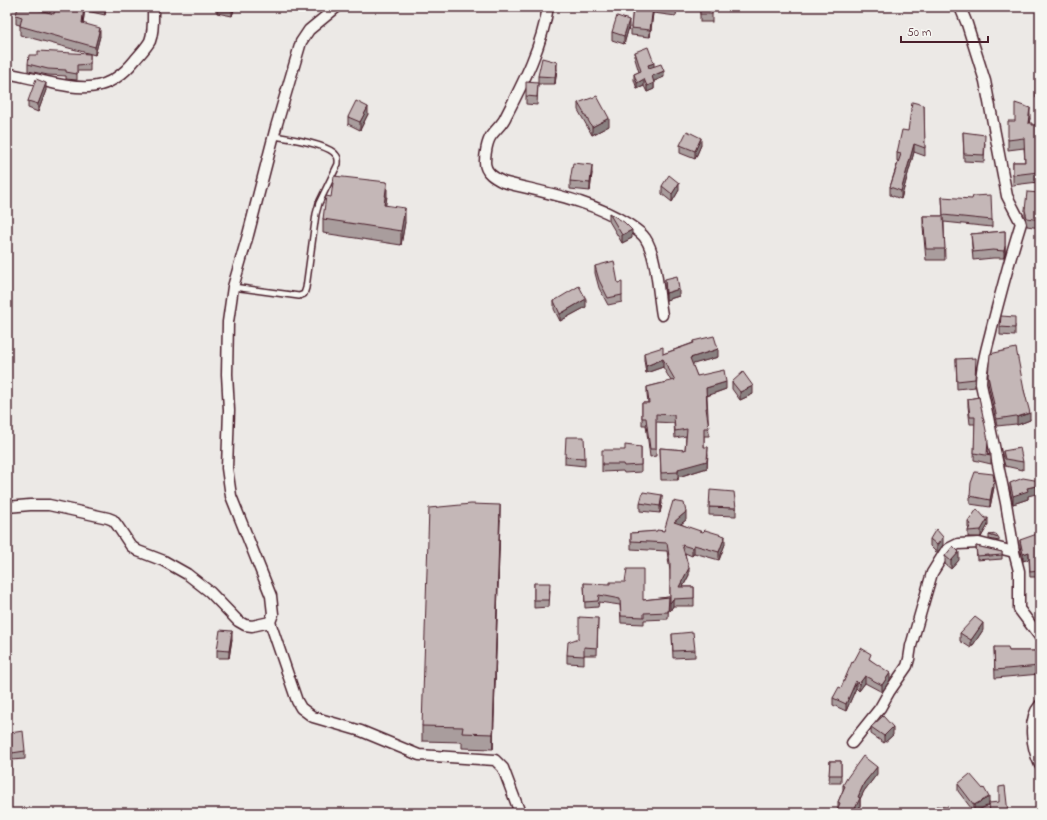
<svg xmlns="http://www.w3.org/2000/svg" width="1047" height="820" font-family="'Indie Flower',sans-serif">
<style>
.lines{fill:none;stroke-linecap:round;stroke-linejoin:round}
.lane-casing{stroke:#4a1f2b;stroke-width:8}
.street-casing{stroke:#4a1f2b;stroke-width:13}
.lane{stroke:#f6f6f2;stroke-width:5}
.street{stroke:#f6f6f2;stroke-width:10}
.wall{fill:#a99d9d;stroke:#4a1f2b}
.shaded-wall{fill:#898080;stroke:#4a1f2b}
.building{fill:#c4b7b7;stroke:#4a1f2b}
</style>
<rect width="100%" height="100%" fill="#ece9e6"/>
<filter id="ink" filterUnits="userSpaceOnUse"><feTurbulence type="fractalNoise" baseFrequency=".025" numOctaves="2"/><feDisplacementMap in="SourceGraphic" scale="8" xChannelSelector="R" yChannelSelector="G"/><feConvolveMatrix kernelMatrix="1 2 1 2 8 2 1 2 1" color-interpolation-filters="sRGB"/></filter>
<g filter="url(#ink)">
<g class="lines">
<defs>
<path id="lane" d="M 233,287 L 299,296 L 304,294 L 306,288 L 316,214 L 319,203 L 338,164 C 338,160 339,158 336,155 C 329,144 287,138 274,136"/>
<g id="street">
<path d="M 548,7 C 542,46 524,81 506,116 C 503,124 496,129 491,136 C 487,142 485,154 485,162 C 485,173 495,178 503,182 C 545,193 591,200 628,224 C 634,228 641,232 645,238 C 657,255 658,294 662,315"/>
<path d="M 960,7 L 967,24 L 985,81 L 1007,196 L 1021,223 C 1010,258 1001,292 992,327 C 988,345 981,364 981,384 L 1006,503 L 1014,552 L 1019,571 L 1019,609 L 1040,637"/>
<path d="M 7,73 C 19,76 31,78 43,81 C 81,90 108,94 135,60 C 140,54 146,48 150,41 C 154,31 153,17 153,7"/>
<polyline points="7,507 30,505 49,505 108,518 113,520 117,525 131,546 138,551 164,561 187,574 210,592 238,621 245,625 252,626 270,622 273,614 271,596 231,496 227,468 229,410 227,374 228,322 233,287 248,235 276,127 301,42 309,30 337,7"/>
<polyline points="270,622 297,701 301,708 313,717 361,731 419,755 495,760 503,768 520,813"/>
<path d="M 1040,705 C 1027,720 1032,748 1040,765"/>
<polyline points="852,743 880,708 889,692 907,666 909,659 911,646 932,573 945,552 950,548 958,544 979,543 1014,552"/>
</g>
</defs>
<use href="#lane" class="lane-casing"/>
<use href="#street" class="street-casing"/>
<use href="#lane" class="lane"/>
<use href="#street" class="street"/>
</g>
<g class="wall">
<polygon points="55,7 85,7 83,24 100,36 95,55 20,35 20,25 16,24 16,15 54,14"/>
<polygon points="87,7 106,7 105,15 87,11"/>
<polygon points="217,7 235,7 232,16 217,13"/>
<polygon points="633,7 677,7 676,16 653,13 650,37 631,35 631,28"/>
<rect x="700" y="7" width="12" height="15"/>
<polygon points="629,27 624,44 612,40 612,32"/>
<polygon points="635,52 654,67 664,77 654,81 654,89 647,92 644,86 637,89 634,80 634,74 639,72 635,59"/>
<polygon points="90,54 90,71 77,71 77,80 66,79 66,76 48,75 28,71 28,64 38,55"/>
<polygon points="557,69 555,84 538,84 537,105 526,104 526,96 538,83 538,76"/>
<polygon points="1036,80 1040,80 1040,97 1036,98"/>
<polygon points="46,90 38,112 28,108 28,101"/>
<polygon points="578,103 609,126 592,135 578,110"/>
<polygon points="924,105 925,156 914,152 901,199 890,195 890,187 898,161 897,161 897,153 908,131"/>
<polygon points="368,114 360,130 348,124 348,117"/>
<polygon points="1030,118 1029,123 1032,125 1040,125 1040,158 1038,158 1038,182 1013,185 1013,162 1025,162 1024,148 1008,150 1008,140 1015,121"/>
<polygon points="963,132 985,143 984,162 964,161"/>
<polygon points="680,145 701,145 695,159 680,153"/>
<polygon points="592,173 590,191 570,189 570,181"/>
<polygon points="662,186 679,190 672,202 662,194"/>
<polygon points="1040,193 1040,228 1027,226 1025,217 1025,210"/>
<polygon points="387,196 385,205 405,222 401,245 323,233 323,219 331,197"/>
<polygon points="942,197 992,220 992,227 944,222 945,260 926,260 923,227 923,216 943,216"/>
<polygon points="609,213 632,238 622,243 609,221"/>
<polygon points="1005,231 1005,254 1004,258 993,258 973,260 971,234"/>
<polygon points="595,266 618,283 622,295 622,302 608,305 599,288 595,273"/>
<polygon points="665,279 679,296 666,300 665,287"/>
<polygon points="554,301 586,307 560,321 554,309"/>
<polygon points="1015,325 1015,336 1000,335 1000,327"/>
<polygon points="693,341 718,357 692,364 697,376 726,389 707,396 709,436 704,436 704,447 708,454 707,468 678,477 678,480 661,480 660,448 685,450 686,436 675,438 674,423 656,422 656,456 650,457 646,425 642,425 642,403 648,403 647,394 647,387 671,381 663,367 646,373 644,360 644,353 663,354 693,343"/>
<polygon points="956,359 976,366 975,387 957,389"/>
<polygon points="988,376 1024,390 1030,420 1017,425 1016,424 997,426 988,383"/>
<polygon points="732,382 753,394 740,400 732,389"/>
<polygon points="979,397 988,455 991,456 991,464 974,460 975,424 970,424 968,406 968,399"/>
<polygon points="641,447 641,472 624,473 623,471 602,472 602,464 625,450"/>
<polygon points="1003,451 1023,462 1023,470 1005,466 1003,459"/>
<polygon points="565,457 585,458 585,466 565,464"/>
<polygon points="1010,483 1028,496 1028,499 1013,504 1010,490"/>
<polygon points="994,487 990,507 970,504 970,496"/>
<polygon points="640,503 662,503 660,513 640,511"/>
<polygon points="709,507 736,508 736,516 709,515"/>
<polygon points="500,520 493,749 462,748 462,742 422,741 422,726"/>
<polygon points="686,520 681,524 725,544 719,560 694,553 692,556 685,553 689,575 683,587 694,587 694,606 673,606 670,611 670,571 667,551 631,549 631,533 664,531"/>
<polygon points="968,522 988,525 981,537 968,537 968,531 969,529 968,528"/>
<polygon points="989,535 999,538 999,541 989,539"/>
<polygon points="930,539 943,545 937,553 930,546"/>
<polygon points="1020,540 1040,541 1040,577 1030,577 1029,559 1023,561 1020,546"/>
<polygon points="976,546 1002,552 1002,559 989,560 989,559 977,560"/>
<polygon points="945,556 959,560 951,569 945,564"/>
<polygon points="534,583 550,590 549,607 534,608"/>
<polygon points="584,583 643,600 669,597 668,619 644,620 644,624 621,623 620,605 599,602 598,607 585,608"/>
<polygon points="598,618 597,655 584,655 584,664 567,663 567,655 579,638"/>
<polygon points="983,630 971,648 960,641 960,633"/>
<polygon points="672,634 695,650 695,657 673,658"/>
<polygon points="232,639 229,658 217,658 217,650"/>
<polygon points="994,647 1009,651 1040,651 1040,674 995,678"/>
<polygon points="871,660 890,680 882,692 865,683 859,691 856,688 846,711 833,705 833,698 841,688 853,663"/>
<polygon points="871,727 893,735 884,743 871,734"/>
<polygon points="10,733 25,751 25,759 12,760 10,740"/>
<polygon points="830,761 841,761 841,783 829,783"/>
<polygon points="877,774 864,791 860,799 860,806 838,809 838,802 843,790 843,785"/>
<polygon points="958,784 989,805 974,812 958,791"/>
</g>
<g class="shaded-wall">
<polygon points="84,7 85,7 82,32 82,23"/>
<polygon points="105,7 106,7 105,15"/>
<polygon points="232,7 235,7 232,16"/>
<polygon points="653,7 653,13 650,37 650,30"/>
<polygon points="629,20 629,27 624,44 624,36"/>
<polygon points="100,28 100,36 95,55 95,47"/>
<polygon points="557,62 557,69 555,84 555,77"/>
<polygon points="654,63 654,69 648,71 648,65"/>
<polygon points="664,71 664,77 652,82 652,76"/>
<polygon points="644,79 644,86 637,89 637,83"/>
<polygon points="46,83 46,90 38,112 38,104"/>
<polygon points="654,83 654,89 647,92 647,86"/>
<polygon points="368,107 368,114 360,130 360,122"/>
<polygon points="1030,108 1030,118 1028,133 1028,123"/>
<polygon points="609,118 609,126 592,135 592,127"/>
<polygon points="701,138 701,145 695,159 695,151"/>
<polygon points="914,144 914,152 901,199 901,191"/>
<polygon points="592,165 592,173 590,191 590,183"/>
<polygon points="387,182 387,196 384,219 384,205"/>
<polygon points="679,183 679,190 672,202 672,194"/>
<polygon points="405,208 405,222 401,245 401,231"/>
<polygon points="632,230 632,238 622,243 622,235"/>
<polygon points="1005,246 1005,254 1004,258 1004,251"/>
<polygon points="679,289 679,296 666,300 666,293"/>
<polygon points="586,299 586,307 560,321 560,314"/>
<polygon points="718,349 718,357 690,365 690,358"/>
<polygon points="663,359 663,367 646,373 646,366"/>
<polygon points="726,382 726,389 706,396 706,388"/>
<polygon points="753,386 753,394 740,400 740,392"/>
<polygon points="1030,413 1030,420 1017,425 1017,417"/>
<polygon points="708,447 707,468 678,477 678,480 678,469"/>
<polygon points="994,479 994,487 990,507 990,500"/>
<polygon points="1040,485 1040,493 1028,496 1028,499 1013,504 1013,496 1027,488"/>
<polygon points="662,495 662,503 660,513 660,506"/>
<polygon points="500,505 500,520 493,749 493,734"/>
<polygon points="686,512 686,520 674,529 674,522"/>
<polygon points="988,518 988,525 981,537 981,530"/>
<polygon points="725,536 725,544 719,560 719,552"/>
<polygon points="943,537 943,545 937,553 937,545"/>
<polygon points="694,545 694,553 692,556 692,548"/>
<polygon points="959,552 959,560 951,569 951,561"/>
<polygon points="1029,552 1029,559 1023,561 1023,554"/>
<polygon points="689,568 689,575 679,594 679,587"/>
<polygon points="673,599 673,606 670,611 670,603"/>
<polygon points="983,623 983,630 971,648 971,640"/>
<polygon points="232,631 232,639 229,658 229,651"/>
<polygon points="890,673 890,680 882,692 882,685"/>
<polygon points="865,676 865,683 859,691 859,684"/>
<polygon points="856,681 856,688 846,711 846,704"/>
<polygon points="893,727 893,735 884,743 884,736"/>
<polygon points="11,761 11,768 7,773 7,765"/>
<polygon points="877,767 877,774 864,791 860,799 860,806 857,813 853,813 858,797 864,783"/>
<polygon points="989,797 989,805 974,812 974,805"/>
</g>
<g class="building">
<polygon points="18,7 29,7 54,14 55,7 84,7 82,23 100,28 95,47 20,26 22,17 16,15"/>
<polygon points="633,7 653,7 650,30 631,28"/>
<polygon points="664,7 676,7 676,8"/>
<rect x="700" y="7" width="12" height="7"/>
<polygon points="617,16 629,20 624,36 612,32"/>
<polygon points="648,47 654,63 648,65 649,68 661,64 664,71 652,76 654,83 647,86 644,79 637,83 634,74 641,71 635,52"/>
<polygon points="38,51 90,54 90,64 77,65 77,74 66,72 66,70 48,69 28,64 29,55 38,55"/>
<polygon points="542,58 557,62 555,77 538,76"/>
<polygon points="36,79 46,83 38,104 28,101"/>
<rect x="1036" y="80" width="4" height="11"/>
<polygon points="526,82 538,83 537,97 526,96"/>
<polygon points="597,96 609,118 592,127 578,103"/>
<polygon points="356,101 368,107 360,122 348,117"/>
<polygon points="912,102 924,105 925,148 914,144 901,191 890,187 901,154 897,153 902,130 908,131"/>
<polygon points="1015,103 1030,108 1028,123 1032,123 1032,125 1040,125 1040,148 1037,148 1038,172 1013,175 1013,162 1025,162 1024,138 1008,140 1008,121 1015,121"/>
<polygon points="687,131 701,138 695,151 680,145"/>
<polygon points="963,132 985,135 984,155 964,154"/>
<polygon points="573,163 592,165 590,183 570,181"/>
<polygon points="669,175 679,183 672,194 662,186"/>
<polygon points="334,176 387,182 384,205 405,208 401,231 323,219 326,196 331,197"/>
<polygon points="1027,192 1040,193 1040,220 1027,218 1025,210"/>
<polygon points="991,195 992,220 943,215 942,197 972,199 973,196"/>
<polygon points="609,213 624,222 632,230 622,235"/>
<polygon points="923,216 943,216 945,249 926,249"/>
<polygon points="1005,231 1005,246 1004,251 993,250 973,252 971,234"/>
<polygon points="614,261 618,283 622,282 622,295 608,298 599,280 595,266"/>
<polygon points="677,276 679,289 666,293 665,279"/>
<polygon points="579,286 586,299 560,314 554,301"/>
<polygon points="1001,316 1015,317 1015,328 1000,327"/>
<polygon points="714,336 718,349 690,358 697,376 724,370 726,382 706,388 707,408 706,408 709,428 704,428 704,447 708,447 707,461 678,469 678,472 661,473 660,448 685,450 687,429 675,431 674,415 656,414 656,449 650,449 646,418 642,418 642,403 649,403 647,387 675,380 663,359 646,366 644,353 663,347 663,354 694,343 693,341"/>
<polygon points="1016,348 1024,390 1030,413 1017,417 1016,416 997,419 988,376 990,354"/>
<polygon points="976,358 975,379 957,381 956,359"/>
<polygon points="743,372 753,386 740,392 732,382"/>
<polygon points="979,397 988,440 987,455 991,454 991,456 974,453 975,417 970,417 968,399"/>
<polygon points="566,437 584,437 585,458 565,457"/>
<polygon points="625,445 641,447 641,465 624,466 623,464 602,464 602,450 625,450"/>
<polygon points="1020,448 1023,462 1005,459 1003,451"/>
<polygon points="975,472 993,474 994,479 990,500 970,496 971,483"/>
<polygon points="1023,478 1040,481 1040,485 1027,488 1028,491 1013,496 1010,483"/>
<polygon points="710,490 734,492 736,508 709,507"/>
<polygon points="643,492 662,495 660,506 640,503"/>
<polygon points="673,501 684,503 686,512 674,522 703,532 705,530 725,536 719,552 694,545 692,548 682,545 689,568 679,587 694,587 694,598 673,599 670,603 670,563 667,543 631,541 631,533 657,531 657,530 664,531"/>
<polygon points="471,504 500,505 493,734 462,733 463,727 422,726 429,508"/>
<polygon points="977,509 985,518 988,518 981,530 968,531 971,524 968,522"/>
<polygon points="936,529 943,537 937,545 930,539"/>
<polygon points="996,534 999,538 989,535"/>
<polygon points="1037,534 1039,541 1040,541 1040,570 1030,571 1029,552 1023,554 1020,540"/>
<polygon points="953,546 959,552 951,561 945,556"/>
<polygon points="976,546 1002,552 1002,555 989,556 989,555 977,556"/>
<polygon points="627,569 643,569 643,600 669,597 668,612 644,613 644,617 621,616 620,599 599,595 598,601 585,602 584,583 610,584 610,582 625,582"/>
<polygon points="534,583 550,583 549,600 534,600"/>
<polygon points="579,617 598,618 597,648 584,647 584,656 567,655 568,642 579,638"/>
<polygon points="975,617 983,623 971,640 960,633"/>
<polygon points="220,630 232,631 229,651 217,650"/>
<polygon points="693,632 695,650 673,651 672,634"/>
<polygon points="994,647 1008,647 1009,651 1040,651 1040,666 995,670"/>
<polygon points="861,648 871,654 869,659 890,673 882,685 865,676 859,684 856,681 846,704 833,698 839,687 841,688 852,662 853,663"/>
<polygon points="883,716 893,727 884,736 871,727"/>
<polygon points="23,731 25,751 12,753 10,733"/>
<polygon points="7,756 11,761 7,765"/>
<polygon points="863,756 877,767 864,783 858,797 860,798 853,813 836,813 840,803 838,802 845,786 843,785 847,778"/>
<polygon points="830,761 841,761 841,775 829,775"/>
<polygon points="970,774 983,789 984,788 989,797 974,805 958,784"/>
<polygon points="1005,786 1008,813 990,813 989,803 999,802 999,787"/>
<polygon points="936,806 948,807 947,813 935,813"/>
</g>
</g>
<rect width="1047" height="820" fill="none" stroke="#f6f6f2" stroke-width="24"/>
<rect x="12" y="12" width="1023" height="796" fill="none" stroke="#4a1f2b" stroke-width="1.5" filter="url(#ink)"/>
<path d="M901 36v6h87v-6" fill="none" stroke="#4a1f2b" stroke-width="2"/>
<text x="907" y="36" font-size="12" fill="#4a1f2b" stroke="#f6f6f2" stroke-width="3" paint-order="stroke">50 m</text>
</svg>
